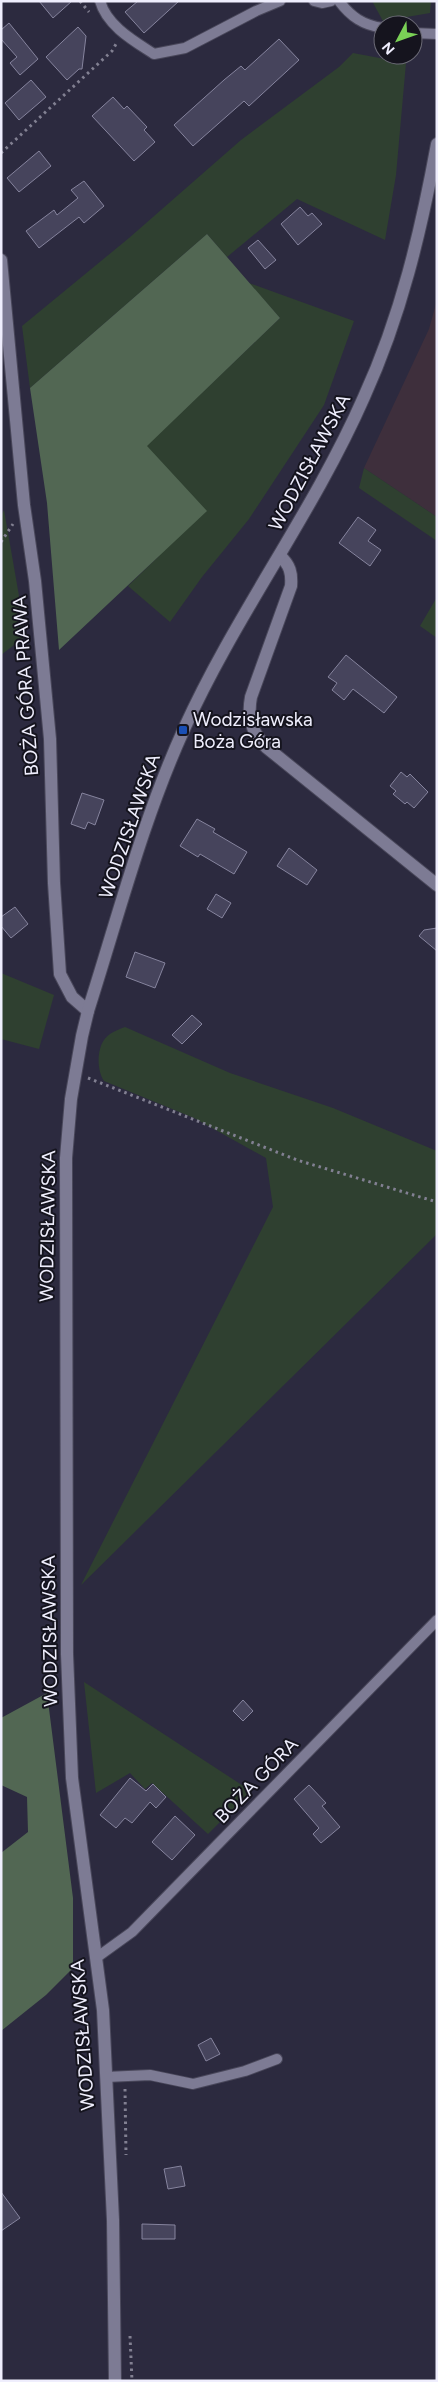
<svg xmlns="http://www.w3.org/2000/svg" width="438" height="2382" font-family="Figtree,sans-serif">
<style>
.commercial{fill:#3e2f3c}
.green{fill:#2f4030}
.forest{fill:#526753}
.building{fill:#46445c;stroke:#86849e}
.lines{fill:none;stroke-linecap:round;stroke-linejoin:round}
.service-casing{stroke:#49475a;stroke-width:12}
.minor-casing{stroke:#49475a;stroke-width:14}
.secondary-casing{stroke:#49475a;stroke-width:14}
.path{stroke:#828092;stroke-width:3;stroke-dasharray:2.5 4;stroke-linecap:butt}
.service{stroke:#7d7b94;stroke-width:10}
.minor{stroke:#7d7b94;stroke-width:12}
.secondary{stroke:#7d7b94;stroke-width:12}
.transit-dot{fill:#1a4fb4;stroke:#15141e;stroke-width:2}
.labels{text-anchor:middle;stroke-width:4;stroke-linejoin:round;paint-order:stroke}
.street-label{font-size:19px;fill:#efeefd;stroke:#15141e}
.poi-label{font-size:19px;fill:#efeefd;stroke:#15141e;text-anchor:start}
</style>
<rect width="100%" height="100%" fill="#2c2a3f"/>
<polygon class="commercial" points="437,300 437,517 364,468 429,329"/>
<g class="green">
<polygon points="372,1 431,1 430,13 383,21"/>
<polygon points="353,53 406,63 396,175 385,240 297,199 227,257 207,234 30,388 22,326 129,238 241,140 339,67"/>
<polygon points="249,283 354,321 324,405 249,519 202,577 170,622 128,586 159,556 146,446 280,318"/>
<polygon points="364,468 437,517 437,541 359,488"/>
<polygon points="4,510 26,636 1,655 1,516"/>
<polygon points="437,597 437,638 420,626"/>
<polygon points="1,973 54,995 39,1049 1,1039"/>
<path d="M 125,1027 L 230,1073 L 333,1108 L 437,1151 L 437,1234 L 81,1585 L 273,1207 L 266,1158 L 194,1118 L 104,1081 C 96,1069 96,1043 110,1034 C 114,1031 120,1029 125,1027 Z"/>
<polygon points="84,1682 251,1791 208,1834 152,1783 145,1789 130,1773 96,1793"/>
</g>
<g class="forest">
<polygon points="207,234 280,318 147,446 207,511 59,650 47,503 30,388"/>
<polygon points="47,1693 73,1898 73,1968 46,1995 1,2031 1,1853 28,1832 27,1797 1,1785 1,1718"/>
</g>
<g class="building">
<polygon points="39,1 72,1 53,18"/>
<polygon points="138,1 179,1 144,33 125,12"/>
<polygon points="9,23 38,59 20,75 10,63 17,57 1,39 1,30"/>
<polygon points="78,27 86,36 82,69 79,69 67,80 46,57"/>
<polygon points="279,39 299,60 249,106 244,101 193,146 174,125 224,80 241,66 245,70"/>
<polygon points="31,80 46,97 19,120 5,103"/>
<polygon points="113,97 124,109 127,106 147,127 144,130 155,142 134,161 92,116"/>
<polygon points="39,151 51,166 19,192 7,178"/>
<polygon points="84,181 104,206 84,223 79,217 39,248 26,231 54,210 57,215 78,198 71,190"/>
<polygon points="300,207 308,216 312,213 322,224 298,245 281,224"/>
<polygon points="258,240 276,260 265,269 248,248"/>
<polygon points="358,517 376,530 368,541 381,550 370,566 339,543"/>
<polygon points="346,655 397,697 384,713 353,689 344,700 332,690 337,683 328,677"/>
<polygon points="401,772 407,777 410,774 428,792 414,808 407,802 405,804 393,794 396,791 390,786"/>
<polygon points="82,793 104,800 95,825 88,822 85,829 71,824"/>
<polygon points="197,819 215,829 213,832 247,852 234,874 200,854 198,857 180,846"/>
<polygon points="289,848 317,870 307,885 277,866"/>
<polygon points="216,894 231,903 222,918 207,909"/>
<polygon points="15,907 28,924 11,938 1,926 1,917"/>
<polygon points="437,928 437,951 419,936 424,930"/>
<polygon points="135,952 165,963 155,988 126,977"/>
<polygon points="192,1015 202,1024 182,1044 172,1035"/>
<polygon points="243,1700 253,1711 243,1721 233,1711"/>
<polygon points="130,1778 146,1791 153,1784 166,1797 156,1808 150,1802 132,1823 125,1818 116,1828 100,1815"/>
<polygon points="309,1785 326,1803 322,1806 340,1827 321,1843 313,1834 319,1828 294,1799"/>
<polygon points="175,1816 195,1835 172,1860 152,1842"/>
<polygon points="211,2038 220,2054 206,2061 198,2045"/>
<polygon points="181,2166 185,2186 168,2189 164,2169"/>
<polygon points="1,2192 20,2218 1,2231"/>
<polygon points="142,2224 175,2225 175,2239 142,2239"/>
</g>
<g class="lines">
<defs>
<g id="service">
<path d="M 100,1 C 107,26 134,41 154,54 L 185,48 L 256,11 L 280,1"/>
<polyline points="314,1 322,3 331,1"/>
<path d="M 339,1 C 351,17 363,25 383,28"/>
<polyline points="413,33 437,34"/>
<polyline points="96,1958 132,1932 437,1620"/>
<polyline points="106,2077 150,2075 193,2084 245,2071 277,2059"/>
</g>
<g id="minor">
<polyline points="1,260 24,505 35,581 50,739 54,883 60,974 72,997 88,1011"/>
<path d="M 280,556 C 290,565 292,573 291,586 L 251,697 C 247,718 252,732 266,747 L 437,885"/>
</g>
<path id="secondary" d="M 115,2381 L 113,2220 L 103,2010 L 72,1778 L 67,1654 L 66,1158 L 71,1099 L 82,1036 L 88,1011 C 118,917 143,819 184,729 C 236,614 313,513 364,397 C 401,316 421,231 437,144"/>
</defs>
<use href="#service" class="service-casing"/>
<use href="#minor" class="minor-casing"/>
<use href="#secondary" class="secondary-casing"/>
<g class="path">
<polyline points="80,1 89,12"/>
<polyline points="1,153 112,51 116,44"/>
<polyline points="1,542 13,524"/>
<polyline points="88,1078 297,1160 437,1202"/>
<polyline points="125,2089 126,2155"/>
<polyline points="130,2336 132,2381"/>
</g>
<use href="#service" class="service"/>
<use href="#minor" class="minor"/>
<use href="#secondary" class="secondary"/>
</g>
<rect class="transit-dot" x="178" y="725" width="10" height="10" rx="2.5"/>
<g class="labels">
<g class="street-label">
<text transform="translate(309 462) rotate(-62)" y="7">WODZISŁAWSKA</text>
<text transform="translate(25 686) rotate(-94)" y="7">BOŻA GÓRA PRAWA</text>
<text transform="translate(129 826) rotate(-71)" y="7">WODZISŁAWSKA</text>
<text transform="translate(47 1226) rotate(-89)" y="7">WODZISŁAWSKA</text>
<text transform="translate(49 1631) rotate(-91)" y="7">WODZISŁAWSKA</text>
<text transform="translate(256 1780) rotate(-46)" y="7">BOŻA GÓRA</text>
<text transform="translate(82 2035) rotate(-94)" y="7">WODZISŁAWSKA</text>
</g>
<g class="poi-label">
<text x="193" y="726">Wodzisławska<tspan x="193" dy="22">Boża Góra</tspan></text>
</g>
</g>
<rect width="438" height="2382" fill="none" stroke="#efeefd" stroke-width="5"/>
<g transform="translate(398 40) rotate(229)"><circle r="24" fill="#15141e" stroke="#6c6b77"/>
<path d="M0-4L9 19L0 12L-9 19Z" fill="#7ad156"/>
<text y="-8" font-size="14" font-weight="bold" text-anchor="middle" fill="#efeefd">N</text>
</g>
</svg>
